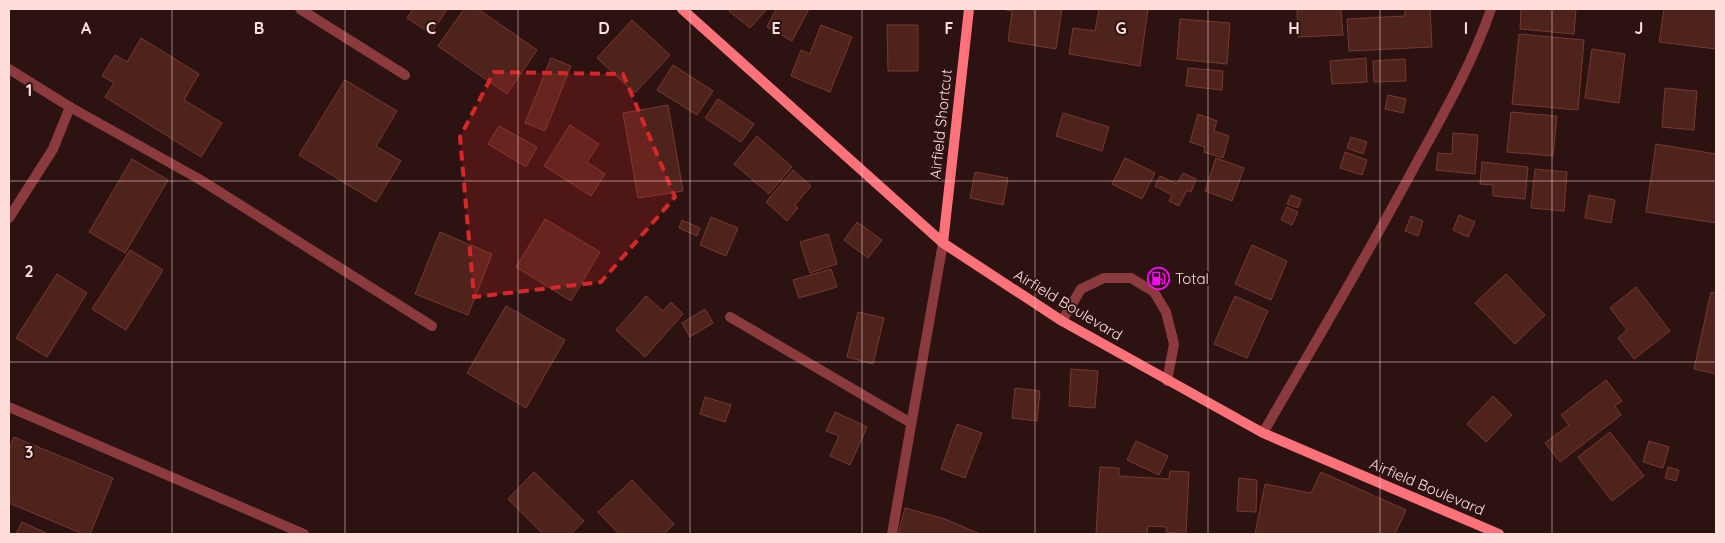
<svg xmlns="http://www.w3.org/2000/svg" width="1725" height="543" font-family="Quicksand,sans-serif">
<style>
.building{fill:#4d231c;stroke:#79382e}
.lines{fill:none;stroke-linecap:round;stroke-linejoin:round}
.lane{stroke:#8b3b3e;stroke-width:10}
.street{stroke:#8b3b3e;stroke-width:10}
.secondary{stroke:#ff7279;stroke-width:10}
.marked{fill:#d62828;fill-opacity:0.2;stroke:#d62828;stroke-width:4;stroke-dasharray:10 6;stroke-linejoin:round}
.grid{fill:none;stroke:#ffdddb;stroke-width:1;stroke-opacity:0.55}
.labels{text-anchor:middle;stroke-width:4;stroke-linejoin:round;paint-order:stroke}
.street-label{font-size:15px;fill:#ffdddb;stroke:#2c1311}
.poi-label{font-size:15px;fill:#ffdddb;stroke:#2c1311;text-anchor:start}
.grid-label{font-size:16px;text-anchor:middle;font-weight:bold;fill:#ffdddb;stroke:#2c1311;stroke-width:4;stroke-linejoin:round;paint-order:stroke}
</style>
<rect width="100%" height="100%" fill="#2c1311"/>
<g class="building">
<polygon points="413,9 447,9 431,34 407,18"/>
<polygon points="464,9 478,9 537,50 507,94 438,46"/>
<polygon points="731,9 767,9 750,28 729,11"/>
<polygon points="776,9 809,9 792,41 767,27"/>
<polygon points="1006,9 1062,9 1056,49 1008,41 1012,11 1006,10"/>
<polygon points="1099,9 1148,9 1140,66 1069,54 1073,28 1095,31"/>
<polygon points="1297,9 1341,9 1343,35 1298,37"/>
<polygon points="1405,9 1430,9 1432,47 1349,51 1347,19 1405,16"/>
<polygon points="1521,9 1576,9 1574,34 1520,29"/>
<polygon points="1664,9 1716,9 1716,49 1659,42"/>
<polygon points="1180,19 1230,23 1227,64 1177,59"/>
<polygon points="632,20 670,55 635,93 597,58"/>
<polygon points="821,25 852,37 830,92 791,76 801,50 810,54"/>
<polygon points="887,25 918,25 918,71 888,71"/>
<polygon points="1519,34 1584,40 1578,110 1512,104"/>
<polygon points="141,38 199,74 184,100 222,123 201,157 105,97 114,83 102,76 115,55 127,62"/>
<polygon points="1592,49 1625,54 1619,103 1585,98"/>
<polygon points="551,58 571,66 545,131 525,123"/>
<polygon points="1366,58 1367,82 1332,84 1330,61"/>
<polygon points="1405,59 1406,81 1374,82 1373,61"/>
<polygon points="673,65 713,91 697,115 657,90"/>
<polygon points="1188,68 1223,71 1222,90 1186,86"/>
<polygon points="345,80 397,111 376,146 401,161 376,202 299,155"/>
<polygon points="1665,88 1697,91 1694,130 1662,127"/>
<polygon points="1388,95 1406,99 1403,113 1385,109"/>
<polygon points="718,99 754,124 741,142 705,118"/>
<polygon points="668,105 683,191 638,198 623,113"/>
<polygon points="1511,112 1557,116 1553,156 1507,152"/>
<polygon points="1063,113 1109,127 1102,151 1056,136"/>
<polygon points="1198,114 1217,121 1214,131 1229,136 1223,158 1204,152 1205,147 1190,142"/>
<polygon points="570,125 599,144 587,162 605,174 591,196 544,166"/>
<polygon points="499,126 537,147 526,167 488,144"/>
<polygon points="1453,133 1478,135 1475,174 1436,170 1438,153 1452,154"/>
<polygon points="757,136 792,167 769,194 734,164"/>
<polygon points="1351,137 1367,142 1363,154 1347,148"/>
<polygon points="1656,144 1716,154 1716,223 1646,212"/>
<polygon points="1345,152 1367,160 1362,175 1340,168"/>
<polygon points="1125,158 1155,173 1142,199 1112,184"/>
<polygon points="1216,158 1244,168 1232,201 1205,191"/>
<polygon points="132,159 168,180 125,253 89,232"/>
<polygon points="1482,162 1528,167 1525,199 1493,196 1493,185 1480,184"/>
<polygon points="1535,169 1567,172 1564,211 1531,208"/>
<polygon points="793,170 811,186 795,205 798,208 787,221 766,202"/>
<polygon points="975,172 1008,178 1003,205 970,198"/>
<polygon points="1183,173 1196,179 1191,192 1187,190 1179,206 1169,201 1172,195 1155,186 1160,176 1177,184"/>
<polygon points="1291,195 1301,199 1298,208 1287,204"/>
<polygon points="1589,195 1615,200 1611,223 1585,218"/>
<polygon points="1287,207 1298,212 1292,225 1281,220"/>
<polygon points="1459,215 1475,222 1468,237 1453,230"/>
<polygon points="1411,216 1423,221 1418,236 1405,231"/>
<polygon points="711,217 738,228 726,256 700,245"/>
<polygon points="545,219 600,252 571,301 516,267"/>
<polygon points="682,220 700,228 697,236 679,228"/>
<polygon points="857,222 882,240 868,258 844,240"/>
<polygon points="440,232 492,254 468,315 415,294"/>
<polygon points="828,234 837,264 810,273 800,242"/>
<polygon points="1252,245 1287,261 1271,300 1235,284"/>
<polygon points="130,250 163,270 126,330 92,309"/>
<polygon points="831,269 837,287 799,298 793,280"/>
<polygon points="57,274 87,293 47,357 16,338"/>
<polygon points="1506,274 1545,315 1515,344 1475,303"/>
<polygon points="1636,287 1670,331 1634,359 1618,338 1627,330 1610,308"/>
<polygon points="1711,292 1716,293 1716,374 1694,369"/>
<polygon points="646,296 663,311 671,302 683,314 645,357 616,330"/>
<polygon points="1235,296 1268,311 1247,358 1214,344"/>
<polygon points="506,306 565,340 526,408 467,373"/>
<polygon points="705,309 713,323 690,337 682,323"/>
<polygon points="858,312 884,318 873,364 847,357"/>
<polygon points="1071,369 1098,371 1095,408 1069,406"/>
<polygon points="1606,380 1622,401 1615,406 1621,415 1560,462 1545,443 1569,425 1561,415"/>
<polygon points="1015,388 1040,391 1037,421 1012,418"/>
<polygon points="1493,396 1512,415 1486,442 1467,424"/>
<polygon points="705,397 731,405 725,422 700,414"/>
<polygon points="835,412 867,427 850,465 830,456 839,436 826,431"/>
<polygon points="957,424 982,433 965,478 941,469"/>
<polygon points="1610,432 1644,476 1612,501 1578,457"/>
<polygon points="14,437 113,478 90,534 83,534 9,503 9,450"/>
<polygon points="1136,441 1168,456 1159,475 1127,460"/>
<polygon points="1649,441 1669,447 1663,468 1643,462"/>
<polygon points="1100,467 1119,468 1119,476 1169,479 1170,471 1189,472 1186,534 1166,532 1167,527 1148,526 1147,534 1096,534"/>
<polygon points="1668,467 1679,470 1676,481 1665,478"/>
<polygon points="534,472 584,521 571,534 543,534 508,499"/>
<polygon points="1321,472 1406,510 1395,534 1255,534 1265,484 1311,493"/>
<polygon points="1239,478 1257,480 1256,512 1237,511"/>
<polygon points="632,480 674,524 664,534 619,534 598,512"/>
<polygon points="905,508 945,519 980,534 898,534"/>
<polygon points="22,522 48,534 16,534"/>
</g>
<g class="lines">
<polyline class="lane" points="1062,321 1081,289 1104,278 1131,278 1154,292 1166,312 1174,344 1167,381"/>
<g class="street">
<polyline points="300,9 405,75"/>
<polyline points="9,69 70,107 53,149 9,218"/>
<polyline points="70,107 199,179 432,326"/>
<polyline points="730,317 911,423"/>
<polyline points="9,407 304,534"/>
<path d="M 1263,433 C 1315,343 1368,254 1417,162 C 1444,113 1473,62 1491,9"/>
<polyline points="892,534 943,243"/>
</g>
<g class="secondary">
<polyline points="682,9 943,243 1062,321 1263,433 1499,534"/>
<polyline points="943,243 969,9"/>
</g>
</g>
<path class="marked" d="M 494,72 L 623,74 L 675,197 L 601,282 L 474,297 L 460,137 Z"/>
<path class="grid" d="M 172,9 L 172,534M 345,9 L 345,534M 518,9 L 518,534M 690,9 L 690,534M 862,9 L 862,534M 1035,9 L 1035,534M 1208,9 L 1208,534M 1380,9 L 1380,534M 1552,9 L 1552,534M 9,181 L 1716,181M 9,362 L 1716,362"/>
<defs>
<symbol id="fuel-ring" viewBox="-11 -11 22 22"><circle r="9.5" fill="#2c1311" stroke="#ff07f8" stroke-width="1.5"/><path d="M-5.5-6h7V0h2V4h1.3V-2.5L3-4.5l.8-.8L6-3V5H2.5V1h-1V6h-7ZM-4.2-4.7v3.2H.2V-4.7Z" fill="#ff07f8"/></symbol>
</defs>
<g fill-rule="evenodd">
<use href="#fuel-ring" x="1146" y="266" width="25" height="25"/>
</g>
<g class="labels">
<g class="street-label">
<text transform="translate(941 124) rotate(-84)" y="5">Airfield Shortcut</text>
<text transform="translate(1068 305) rotate(31)" y="5">Airfield Boulevard</text>
<text transform="translate(1427 487) rotate(23)" y="5">Airfield Boulevard</text>
</g>
<g class="poi-label">
<text x="1175" y="284">Total</text>
</g>
</g>
<g class="grid-label">
<text x="86" y="34">A</text>
<text x="259" y="34">B</text>
<text x="431" y="34">C</text>
<text x="604" y="34">D</text>
<text x="776" y="34">E</text>
<text x="949" y="34">F</text>
<text x="1121" y="34">G</text>
<text x="1294" y="34">H</text>
<text x="1466" y="34">I</text>
<text x="1639" y="34">J</text>
<text x="29" y="96">1</text>
<text x="29" y="277">2</text>
<text x="29" y="458">3</text>
</g>
<rect width="1725" height="543" fill="none" stroke="#ffdddb" stroke-width="20"/>
</svg>
